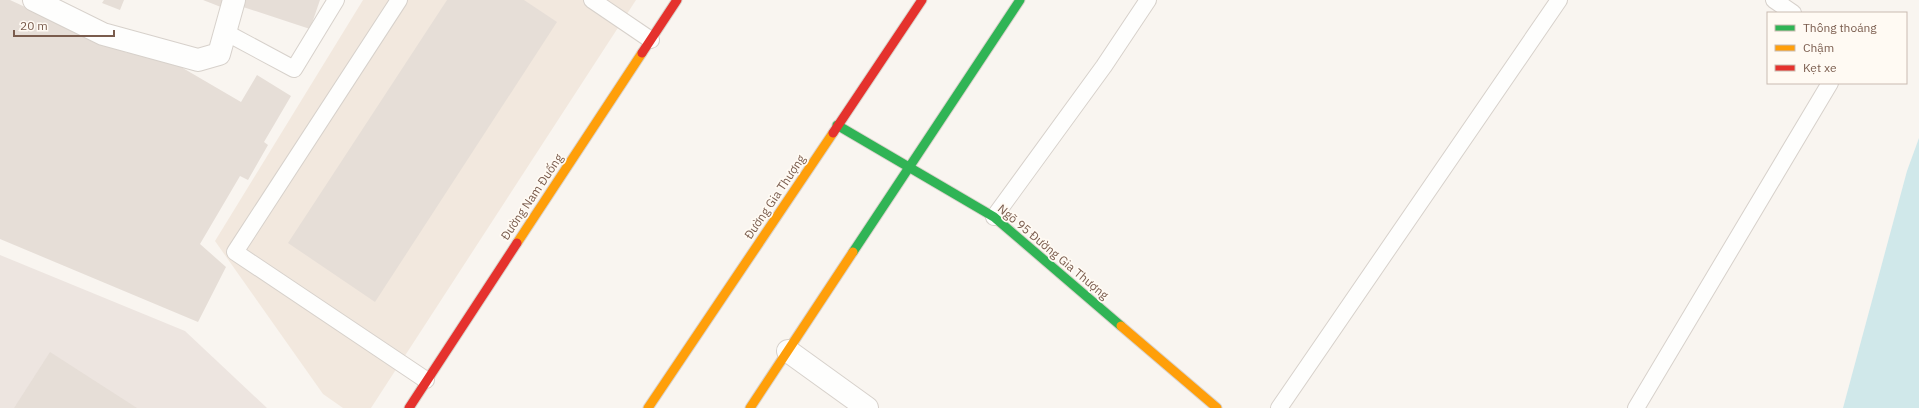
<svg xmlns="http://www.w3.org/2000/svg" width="1919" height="408" font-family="'IBM Plex Sans',sans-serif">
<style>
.residential{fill:#f2e8de}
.industrial{fill:#ede5e0}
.water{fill:#d0e8ea}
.building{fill:#e6ded7}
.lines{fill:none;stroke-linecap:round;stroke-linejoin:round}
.lane-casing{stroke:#d7d1cb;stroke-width:18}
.street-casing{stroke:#d7d1cb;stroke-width:24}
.fast-casing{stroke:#d9d2cb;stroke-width:11}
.slow-casing{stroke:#d9d2cb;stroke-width:11}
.jam-casing{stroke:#d9d2cb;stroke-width:11}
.lane{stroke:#fefefd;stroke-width:16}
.street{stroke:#fefefd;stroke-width:22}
.fast{stroke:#30b455;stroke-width:9}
.slow{stroke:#ff9f0a;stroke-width:9}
.jam{stroke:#e5322d;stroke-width:9}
.labels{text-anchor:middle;stroke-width:3.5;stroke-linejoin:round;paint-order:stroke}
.street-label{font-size:12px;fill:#7a5c4d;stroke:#fffaf3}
</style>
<rect width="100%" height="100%" fill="#f9f5f0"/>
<polygon class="residential" points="363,0 636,0 371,408 343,408 323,394 215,241"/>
<polygon class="industrial" points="0,255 185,331 267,408 0,408"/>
<polygon class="water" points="1919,138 1919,408 1843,408 1907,171"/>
<g class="building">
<polygon points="0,0 10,0 36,12 98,36 127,53 131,45 157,53 241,102 257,75 291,96 264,142 268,145 248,180 240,176 200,244 226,267 198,322 0,239"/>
<polygon points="104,0 124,0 120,10 102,3"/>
<polygon points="203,0 229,0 226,9"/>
<polygon points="238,0 320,0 310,29 237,5"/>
<polygon points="447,0 524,0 557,22 375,302 288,243"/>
<polygon points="50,352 137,408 14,408"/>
</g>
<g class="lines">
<defs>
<g id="lane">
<polyline points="399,0 235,252 426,380"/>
<polyline points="592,0 651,40"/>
<polyline points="1774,0 1793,13"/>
<polyline points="225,32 294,69 336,0"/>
<polyline points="994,217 1104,66 1148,0"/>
<polyline points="1279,408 1559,0"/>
<polyline points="1636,408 1830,83"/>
</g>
<g id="street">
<polyline points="34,0 103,34 198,60 219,54 234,0"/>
<polyline points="788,351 867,408"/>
</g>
<g id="fast">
<polyline points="837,125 994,217 1121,326"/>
<polyline points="853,252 1020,0"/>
</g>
<g id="slow">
<polyline points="517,243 642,53"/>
<polyline points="1121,326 1217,408"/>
<polyline points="648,408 833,133"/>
<polyline points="750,408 853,252"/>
</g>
<g id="jam">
<polyline points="642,53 677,0"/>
<polyline points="833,133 922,0"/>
<polyline points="409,408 517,243"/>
</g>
</defs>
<use href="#lane" class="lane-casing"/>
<use href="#street" class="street-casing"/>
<use href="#fast" class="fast-casing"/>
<use href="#slow" class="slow-casing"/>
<use href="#jam" class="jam-casing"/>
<use href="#lane" class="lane"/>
<use href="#street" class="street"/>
<use href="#fast" class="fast"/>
<use href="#slow" class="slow"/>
<use href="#jam" class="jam"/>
</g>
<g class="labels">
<g class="street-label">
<text transform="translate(532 197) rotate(-56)" y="4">Đường Nam Đuống</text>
<text transform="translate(775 197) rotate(-56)" y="4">Đường Gia Thượng</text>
<text transform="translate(1053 252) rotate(40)" y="4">Ngõ 95 Đường Gia Thượng</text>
</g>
</g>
<rect x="1767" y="12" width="140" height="72" fill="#fffaf3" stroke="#cabbb1"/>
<rect x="1775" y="25" width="20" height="6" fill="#30b455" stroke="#cabbb1"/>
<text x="1803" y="32" font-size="12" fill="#7a5c4d">Thông thoáng</text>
<rect x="1775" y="45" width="20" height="6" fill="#ff9f0a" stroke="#cabbb1"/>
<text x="1803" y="52" font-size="12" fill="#7a5c4d">Chậm</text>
<rect x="1775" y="65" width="20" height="6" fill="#e5322d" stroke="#cabbb1"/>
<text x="1803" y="72" font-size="12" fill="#7a5c4d">Kẹt xe</text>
<path d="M14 30v6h100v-6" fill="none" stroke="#7a5c4d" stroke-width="2"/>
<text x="20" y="30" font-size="12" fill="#7a5c4d" stroke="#fffaf3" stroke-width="3" paint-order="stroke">20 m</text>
</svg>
